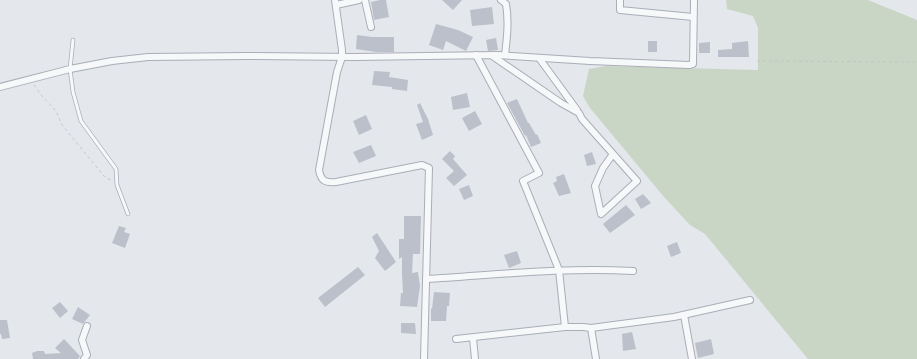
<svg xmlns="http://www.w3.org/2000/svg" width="917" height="359" font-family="Figtree,sans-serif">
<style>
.green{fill:#c9d6c5}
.building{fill:#bbc0ca}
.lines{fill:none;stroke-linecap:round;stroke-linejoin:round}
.lane-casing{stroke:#a9aeb7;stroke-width:4.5}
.street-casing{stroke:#a9aeb7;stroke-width:8}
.path{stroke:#c2c5cb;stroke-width:1;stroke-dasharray:3 3;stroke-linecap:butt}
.lane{stroke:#f7f8fa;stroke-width:3}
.street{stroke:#f7f8fa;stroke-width:6}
</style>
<rect width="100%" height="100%" fill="#e4e7ec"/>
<polygon class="green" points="726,0 868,0 917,20 917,359 808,359 705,234 690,225 664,197 590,108 583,96 589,69 606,66 758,70 758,28 753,16 727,9"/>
<g class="building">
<polygon points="380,0 386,0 389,17 374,20 371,2"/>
<polygon points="442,0 462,0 453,10"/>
<polygon points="492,7 494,24 472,26 470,10"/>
<polygon points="436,24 458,30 473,37 466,51 446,41 443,50 429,45"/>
<polygon points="357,35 372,37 394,37 394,52 376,52 356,49"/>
<polygon points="496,38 498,50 488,51 486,40"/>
<rect x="648" y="41" width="9" height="11"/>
<polygon points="748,41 749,57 718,57 718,50 732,49 732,43"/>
<polygon points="710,42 710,53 699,53 699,43"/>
<polygon points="374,71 390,72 389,77 408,80 407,91 392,89 392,87 372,85"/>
<polygon points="467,93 470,107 453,110 451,97"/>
<polygon points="517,99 528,123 529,123 536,135 537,134 541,143 531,147 526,135 525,136 507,103"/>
<polygon points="420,103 428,119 433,135 422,140 416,124 423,122 417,105"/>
<polygon points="475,111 482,124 469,131 462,118"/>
<polygon points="366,115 372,129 359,135 353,121"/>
<polygon points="371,145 376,156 359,163 353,152"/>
<polygon points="450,151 455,156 453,159 467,175 454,186 446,178 454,171 442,159"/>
<polygon points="592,152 596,164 587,166 584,155"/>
<polygon points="564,174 571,193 559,196 553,183 557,181 556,177"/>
<polygon points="469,185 473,196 464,200 459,189"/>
<polygon points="643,194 651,203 641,209 635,199"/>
<polygon points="626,205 635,215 610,233 603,224"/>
<polygon points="404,216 421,216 420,254 413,254 412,273 418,272 420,286 417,307 400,306 401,293 403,293 402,275 402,257 399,259 399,239 404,239"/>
<polygon points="119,226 126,228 124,232 130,234 125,248 112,243"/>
<polygon points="377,233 396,262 385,271 375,258 379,251 372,237"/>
<polygon points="677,242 681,253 671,257 667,246"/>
<polygon points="517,251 521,263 509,268 504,255"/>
<polygon points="358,267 365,275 325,307 318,298"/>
<polygon points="434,292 450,293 449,306 447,306 446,321 431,321 431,308 432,309"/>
<polygon points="60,302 68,311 60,318 52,308"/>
<polygon points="78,307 90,315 83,324 72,319"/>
<polygon points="0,320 7,320 10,338 2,339 1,334 0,334"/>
<polygon points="401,323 415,323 416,334 401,333"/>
<polygon points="632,332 636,349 623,351 622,334"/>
<polygon points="64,339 80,356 78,359 33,359 32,353 37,351 44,351 45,354 61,353 55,348"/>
<polygon points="711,339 714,354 698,358 695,343"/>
</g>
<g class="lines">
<defs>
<polyline id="lane" points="73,40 70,69 73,92 81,121 116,169 117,185 128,214"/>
<g id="street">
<path d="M 335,0 L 342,50 L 342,57 L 337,72 L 319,170 C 321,181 325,183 336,182 L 422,165 L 429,168 L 424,359"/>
<polyline points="365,0 371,27"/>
<path d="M 501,0 L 506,4 C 509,21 507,38 505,55"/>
<polyline points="620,0 620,10 693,17"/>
<polyline points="336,5 359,0"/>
<polyline points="491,55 561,103 579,113 582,119 637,181 601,214 595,186 603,168 613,154"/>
<polyline points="539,58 577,110"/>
<polyline points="0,87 70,69 112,61 148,57 246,56 354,57 497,55 590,61 689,65 693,64 694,0"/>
<path d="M 426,279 C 495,275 563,267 633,271"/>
<polyline points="684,315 692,359"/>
<polyline points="565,327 583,327 591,328 596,359"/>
<polyline points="591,328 674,317 750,300"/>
<polyline points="473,338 475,359"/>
<polyline points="456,339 565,327 559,270 523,181 539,173 476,55"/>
<polyline points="84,359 87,355 82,340 87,326"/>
</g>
</defs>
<use href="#lane" class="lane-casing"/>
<use href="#street" class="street-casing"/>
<g class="path">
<polyline points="757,61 917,62"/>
<polyline points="34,85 42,96 56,111 62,125 104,176 112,181"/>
</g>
<use href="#lane" class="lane"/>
<use href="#street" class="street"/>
</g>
</svg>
